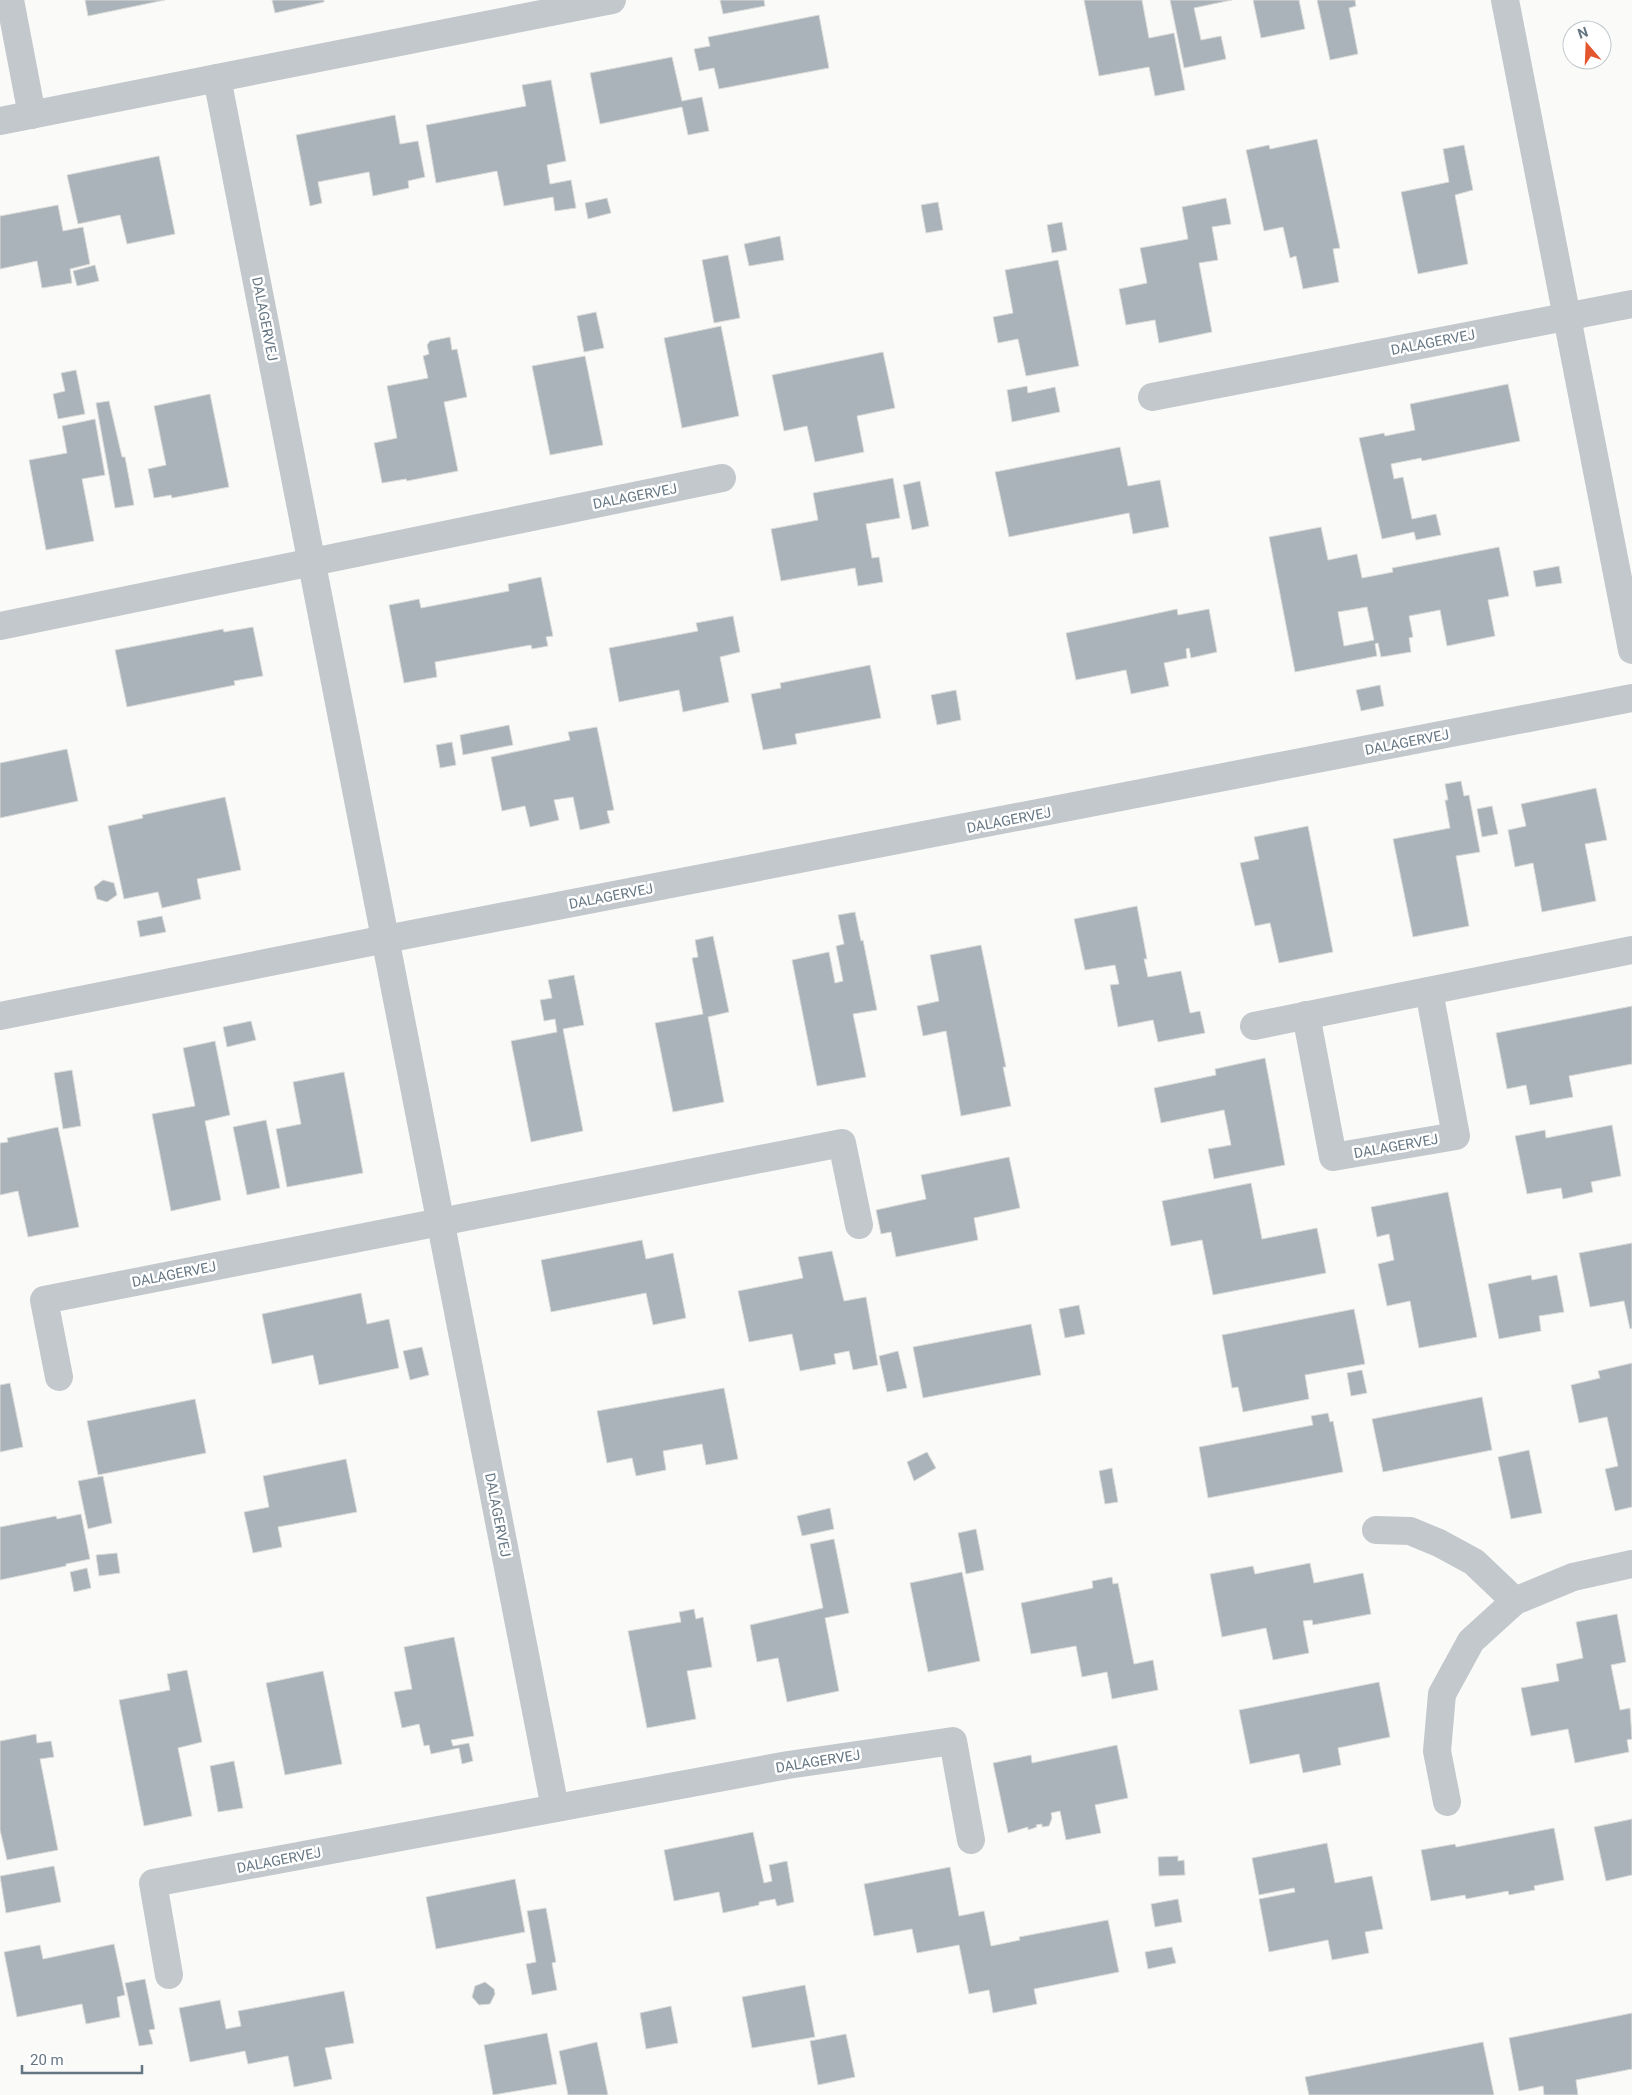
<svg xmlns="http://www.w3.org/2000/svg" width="1632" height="2095" font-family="Roboto,sans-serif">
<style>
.building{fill:#aab3b9;stroke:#dcdcda;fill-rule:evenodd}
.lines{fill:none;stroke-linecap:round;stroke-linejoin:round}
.street{stroke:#c3c8cc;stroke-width:28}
.labels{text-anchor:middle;stroke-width:5;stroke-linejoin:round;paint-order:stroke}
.street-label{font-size:14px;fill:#657683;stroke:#fff}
</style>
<rect width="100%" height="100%" fill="#fafaf8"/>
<g class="building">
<polygon points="85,0 165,0 88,16"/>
<polygon points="272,0 324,0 324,2 275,13"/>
<polygon points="720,0 764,0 765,6 723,14"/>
<polygon points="1084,0 1142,0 1149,38 1174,33 1185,90 1155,96 1149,67 1099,76"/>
<polygon points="1170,0 1232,0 1194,8 1201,40 1221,36 1226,59 1184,68"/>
<polygon points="1253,0 1299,0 1305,29 1261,38"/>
<polygon points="1317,0 1355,0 1356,6 1349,8 1358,54 1330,60"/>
<polygon points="819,15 829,68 719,89 714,68 699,71 694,49 710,46 708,37"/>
<polygon points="672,57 682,101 702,97 709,131 688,135 682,107 600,124 590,73"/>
<polygon points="551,80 566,161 547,165 550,184 571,180 576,208 555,211 553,197 504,206 497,171 436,183 426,125 526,106 522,85"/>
<polygon points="395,115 400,144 418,141 425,177 408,181 409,188 373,196 369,172 318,182 322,203 310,206 296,135"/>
<polygon points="1317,139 1340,248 1333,249 1339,282 1303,289 1296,256 1290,258 1283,227 1264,231 1246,150 1269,145 1270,149"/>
<polygon points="1464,145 1473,190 1455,195 1468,264 1418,274 1401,192 1449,182 1443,149"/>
<polygon points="159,156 175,234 127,244 120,215 78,224 67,175"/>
<polygon points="607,198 611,213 588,219 585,203"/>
<polygon points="1226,198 1231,224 1212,227 1218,260 1199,263 1212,332 1159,343 1155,320 1126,325 1119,289 1147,283 1140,248 1188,239 1182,207"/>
<polygon points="938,202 943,230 926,233 921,205"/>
<polygon points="58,205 63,231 83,227 90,264 70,269 72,283 42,288 37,261 0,269 0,216"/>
<polygon points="1062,222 1067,250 1052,253 1047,225"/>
<polygon points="780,236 784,260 749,266 744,244"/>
<polygon points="728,255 740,318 714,323 702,260"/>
<polygon points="1058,260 1079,366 1026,376 1018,339 998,343 993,317 1013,313 1005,270"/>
<polygon points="95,265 99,281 77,286 73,271"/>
<polygon points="596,312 604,348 584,352 577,316"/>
<polygon points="721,326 739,416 682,428 664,338"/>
<polygon points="450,337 452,350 457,349 467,397 444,402 458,471 407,481 406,479 382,483 374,443 397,438 387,386 428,378 423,356 429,354 427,345 430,341"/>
<polygon points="883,352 895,408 857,416 864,452 815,462 807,426 784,431 772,375"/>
<polygon points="585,356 603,445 550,455 532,366"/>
<polygon points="76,370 85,414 58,419 53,394 65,391 61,373"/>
<polygon points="1508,384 1520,441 1422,461 1421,458 1391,464 1394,479 1403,477 1412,519 1436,514 1441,535 1416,540 1414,532 1382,539 1359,438 1384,433 1385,436 1415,430 1410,404"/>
<polygon points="1027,386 1028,393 1055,387 1060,412 1012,422 1007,390"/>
<polygon points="210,394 229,487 172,498 171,495 154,498 148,469 166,465 154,406"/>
<polygon points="109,401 122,457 125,457 134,505 115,508 96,403"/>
<polygon points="95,419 105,475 82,479 94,541 46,550 29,460 67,453 62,426"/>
<polygon points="1120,447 1128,486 1160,480 1169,527 1133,534 1129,513 1009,537 995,472"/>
<polygon points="893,478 900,518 866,524 872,558 879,557 883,582 858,586 855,568 781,581 771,529 818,520 813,493"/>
<polygon points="920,481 929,526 912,530 903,485"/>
<path d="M 1321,527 L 1328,560 L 1357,554 L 1362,578 L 1393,572 L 1392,568 L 1499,547 L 1509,596 L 1488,600 L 1495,636 L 1447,646 L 1440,610 L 1409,616 L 1413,637 L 1409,638 L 1411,652 L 1381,657 L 1378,643 L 1375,644 L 1377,656 L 1295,672 L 1269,537 ZM 1367,607 L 1374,640 L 1344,646 L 1338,612 Z"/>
<polygon points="1559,566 1562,583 1536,587 1533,571"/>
<polygon points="541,577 553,636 546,637 548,646 532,649 531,645 435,662 437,677 404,683 389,605 419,599 421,608 509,591 508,584"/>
<polygon points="1177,609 1178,615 1209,609 1217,652 1191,658 1189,648 1186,649 1187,658 1164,663 1169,686 1131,694 1126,670 1076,680 1066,633"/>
<polygon points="733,616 740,652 720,657 729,702 683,712 679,690 619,702 609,648 698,631 696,623"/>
<polygon points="253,627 263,676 234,681 235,685 127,707 115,650 223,629 224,632"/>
<polygon points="870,665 881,718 795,734 797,744 763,750 751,694 781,688 780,683"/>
<polygon points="1380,685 1384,706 1361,711 1356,690"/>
<polygon points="956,690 961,720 937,725 931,695"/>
<polygon points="509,725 513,745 463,755 460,735"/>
<polygon points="597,727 614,810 607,811 610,823 580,830 573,797 554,800 559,820 530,827 525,806 502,811 491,757 570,740 568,732"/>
<polygon points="452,742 456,765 440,768 436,745"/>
<polygon points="67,749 78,801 0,818 0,763"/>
<polygon points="1461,781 1464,796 1469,795 1480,852 1456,856 1469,926 1413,937 1393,839 1450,828 1445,800 1448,800 1445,784"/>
<polygon points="1596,788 1607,840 1585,844 1596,901 1542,912 1533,863 1515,867 1508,830 1526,826 1521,804"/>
<polygon points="225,797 241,870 197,879 201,899 162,908 158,892 124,899 108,826 143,818 142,815"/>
<polygon points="1492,806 1498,834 1482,837 1477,809"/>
<polygon points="1308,826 1333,952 1279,963 1270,923 1255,926 1240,863 1259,859 1254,837"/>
<polygon points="103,880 114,883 117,895 107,902 97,899 94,887"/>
<polygon points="1137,906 1147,959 1144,959 1148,977 1181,971 1190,1013 1200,1011 1205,1033 1158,1042 1153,1020 1118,1027 1110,985 1119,984 1115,965 1085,970 1074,919"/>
<polygon points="855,912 861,941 863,940 877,1010 853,1014 866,1077 817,1086 792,960 829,952 835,983 843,981 836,946 844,944 838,915"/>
<polygon points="162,916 166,932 140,937 137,921"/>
<polygon points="713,936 729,1012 708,1017 724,1102 673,1112 655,1023 703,1014 692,958 698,957 695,940"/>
<polygon points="981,945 1006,1067 1003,1067 1011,1106 961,1116 946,1031 923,1036 917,1006 939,1001 930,955"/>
<polygon points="574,975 584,1025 563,1029 583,1131 531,1142 511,1041 557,1032 555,1019 544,1021 540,1000 552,998 548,980"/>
<polygon points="1632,1006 1632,1064 1569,1076 1573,1097 1530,1105 1526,1085 1507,1089 1496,1033"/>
<polygon points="251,1021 256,1040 227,1047 223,1027"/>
<polygon points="215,1041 230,1115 205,1121 221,1200 171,1211 152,1114 195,1106 183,1048"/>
<polygon points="1265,1058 1285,1165 1214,1179 1208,1149 1231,1145 1224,1110 1161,1123 1154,1088 1216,1075 1215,1069"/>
<polygon points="72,1070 81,1126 63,1129 54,1073"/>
<polygon points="344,1072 363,1173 287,1187 276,1129 301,1124 293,1082"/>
<polygon points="266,1120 280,1188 247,1195 233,1127"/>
<polygon points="1612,1125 1621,1176 1591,1182 1593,1192 1563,1199 1561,1188 1527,1194 1515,1136 1545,1130 1546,1138"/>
<polygon points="58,1127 79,1227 28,1237 18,1191 0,1195 0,1143 8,1142 7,1138"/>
<polygon points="1009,1157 1020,1208 974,1218 978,1240 896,1257 891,1232 881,1234 876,1210 926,1199 921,1175"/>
<polygon points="1251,1183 1262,1239 1317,1228 1326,1273 1213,1295 1202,1240 1171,1246 1162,1201"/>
<polygon points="1448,1192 1477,1337 1419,1348 1410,1301 1387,1306 1378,1264 1394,1260 1389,1234 1377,1237 1371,1207"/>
<polygon points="642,1240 646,1259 673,1253 686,1318 653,1325 646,1293 551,1312 541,1260"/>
<polygon points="1632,1243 1632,1328 1630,1329 1624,1301 1590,1307 1579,1253"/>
<polygon points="832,1251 844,1301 866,1297 878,1365 853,1370 849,1351 834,1354 836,1364 800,1371 792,1334 749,1342 738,1291 803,1278 798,1257"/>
<polygon points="1531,1275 1532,1280 1557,1275 1564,1312 1539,1316 1541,1331 1499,1339 1488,1284"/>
<polygon points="361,1293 367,1324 389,1319 399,1368 319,1385 313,1355 272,1364 262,1314"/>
<polygon points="1079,1305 1085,1334 1065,1338 1059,1309"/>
<polygon points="1354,1309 1365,1364 1305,1375 1309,1399 1243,1412 1238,1387 1232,1388 1222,1335"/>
<polygon points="1031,1324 1041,1375 923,1398 913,1347"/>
<polygon points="422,1347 429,1375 410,1380 403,1351"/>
<polygon points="898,1351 907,1388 887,1392 879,1356"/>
<polygon points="1632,1363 1632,1507 1615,1511 1605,1469 1618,1466 1607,1417 1579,1423 1571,1385 1600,1378 1598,1371"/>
<polygon points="1362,1370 1367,1393 1351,1396 1347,1373"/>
<polygon points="10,1383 23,1447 0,1452 0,1385"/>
<polygon points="724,1388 738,1459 706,1465 702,1444 663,1451 666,1470 636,1476 632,1458 607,1463 597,1411"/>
<polygon points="1482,1397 1492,1450 1383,1472 1372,1419"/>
<polygon points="195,1399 206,1453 98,1475 87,1421"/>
<polygon points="1328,1413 1330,1422 1333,1421 1343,1472 1208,1498 1199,1447 1313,1425 1311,1416"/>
<polygon points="1529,1450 1542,1513 1511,1519 1498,1457"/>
<polygon points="927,1452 936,1468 914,1481 907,1462"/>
<polygon points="346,1459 357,1512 278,1527 282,1547 253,1553 244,1512 269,1507 263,1476"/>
<polygon points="1112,1468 1118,1502 1105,1504 1099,1471"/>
<polygon points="103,1476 112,1523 88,1529 78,1481"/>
<polygon points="830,1508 834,1529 802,1536 797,1516"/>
<polygon points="81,1514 90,1559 66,1564 66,1566 0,1580 0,1527 56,1516 57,1519"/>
<polygon points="976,1529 984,1570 966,1574 958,1533"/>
<polygon points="834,1539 849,1613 825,1618 839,1691 787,1702 778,1658 757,1662 750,1625 823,1608 810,1544"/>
<polygon points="117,1553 120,1573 99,1576 96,1555"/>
<polygon points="1310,1563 1314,1583 1363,1573 1371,1614 1313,1625 1312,1620 1303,1621 1309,1653 1273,1660 1266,1628 1222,1637 1210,1574 1253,1566 1255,1574"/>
<polygon points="87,1568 91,1588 74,1592 70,1572"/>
<polygon points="962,1572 980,1661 928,1672 910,1583"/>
<polygon points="1112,1577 1113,1584 1118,1583 1134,1664 1153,1660 1158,1690 1112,1699 1107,1672 1082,1677 1076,1646 1031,1654 1021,1603 1093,1588 1092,1581"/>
<polygon points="694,1609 696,1619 703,1617 712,1667 687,1671 696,1719 647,1728 628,1631 681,1622 679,1612"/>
<polygon points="1617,1614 1626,1662 1611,1665 1620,1710 1630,1708 1632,1739 1627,1740 1629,1752 1575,1763 1568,1729 1531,1736 1521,1688 1559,1681 1556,1664 1583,1658 1576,1622"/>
<polygon points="454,1637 474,1736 451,1740 453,1746 469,1743 473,1761 462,1764 459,1748 431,1754 429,1745 424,1746 419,1724 402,1728 394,1692 412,1689 404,1647"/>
<polygon points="187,1670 202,1742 178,1748 192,1816 144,1826 119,1700 170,1690 167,1674"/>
<polygon points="323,1671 342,1764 285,1775 266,1683"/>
<polygon points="1379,1682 1390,1737 1338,1748 1341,1765 1303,1773 1299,1754 1250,1764 1239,1710"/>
<polygon points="36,1734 37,1743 51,1741 54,1757 40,1759 58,1850 7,1860 0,1830 0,1741"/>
<polygon points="1117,1745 1128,1798 1095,1805 1101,1833 1066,1840 1060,1811 1051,1813 1052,1818 1049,1826 1042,1827 1042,1824 1036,1825 1037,1827 1028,1830 1028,1827 1008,1833 993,1763 1031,1755 1032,1763"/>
<polygon points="234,1761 243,1808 218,1812 210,1766"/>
<polygon points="1632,1819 1632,1875 1606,1881 1594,1827"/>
<polygon points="1554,1828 1564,1880 1534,1886 1535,1890 1509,1895 1508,1891 1466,1899 1465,1895 1431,1901 1421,1850 1455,1844 1456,1847"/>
<polygon points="753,1832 764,1883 772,1881 769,1865 787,1861 794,1902 777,1906 775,1899 759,1902 759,1905 723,1913 719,1892 674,1901 664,1850"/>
<polygon points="1327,1843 1335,1883 1372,1876 1383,1929 1365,1932 1369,1953 1332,1960 1328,1940 1269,1952 1259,1899 1295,1892 1294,1888 1259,1895 1252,1858"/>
<polygon points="1178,1856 1178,1861 1184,1860 1185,1875 1159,1876 1158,1857"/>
<polygon points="54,1866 61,1902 6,1913 0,1876"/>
<polygon points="950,1867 959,1916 984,1911 991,1946 1020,1940 1019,1937 1108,1920 1119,1972 1034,1989 1037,2004 993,2013 989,1990 969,1994 959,1945 917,1953 912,1929 874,1936 864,1884"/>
<polygon points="515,1879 525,1932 436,1949 426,1897"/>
<polygon points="1178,1899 1182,1922 1155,1927 1151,1904"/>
<polygon points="546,1908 556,1962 552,1963 557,1990 532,1995 526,1964 536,1962 527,1911"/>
<polygon points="114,1944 125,1995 117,1997 120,2017 86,2024 82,2004 17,2017 4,1952 40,1945 43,1959"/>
<polygon points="1172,1947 1176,1963 1148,1969 1145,1952"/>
<polygon points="145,1979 155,2029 149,2030 153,2044 139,2046 125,1983"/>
<polygon points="485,1982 494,1989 495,1994 490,2004 479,2005 472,1997 475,1986"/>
<polygon points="805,1985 815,2037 752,2048 742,1997"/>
<polygon points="344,1991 354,2043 325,2048 332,2079 294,2087 288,2056 248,2064 245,2051 190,2062 179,2008 220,2000 226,2029 241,2026 238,2011"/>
<polygon points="671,2006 678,2043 646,2049 640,2013"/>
<polygon points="1632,2013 1632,2069 1576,2080 1578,2095 1544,2095 1543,2086 1519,2091 1509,2038"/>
<polygon points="547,2033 557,2084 493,2095 484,2045"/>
<polygon points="846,2034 855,2077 818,2085 810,2041"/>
<polygon points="597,2042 608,2095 568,2095 559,2051"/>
<polygon points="1483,2042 1494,2095 1309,2095 1305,2077"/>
</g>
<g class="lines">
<g class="street">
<polyline points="10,0 32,115"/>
<polyline points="1505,0 1632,650"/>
<polyline points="217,78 555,1808"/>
<polyline points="0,121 612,0"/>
<polyline points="1152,397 1632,304"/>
<polyline points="0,626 722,478"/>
<polyline points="1306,1015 1333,1157 1456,1136 1429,991"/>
<polyline points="0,1016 386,939 1632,698"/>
<polyline points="1254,1026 1632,950"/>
<polyline points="59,1377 44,1300 842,1143 859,1225"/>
<polyline points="1376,1530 1410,1531 1439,1543 1474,1562 1515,1601"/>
<polyline points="1447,1802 1437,1751 1442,1694 1471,1641 1515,1601 1573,1577 1632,1564"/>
<polyline points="169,1975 153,1883 788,1765 953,1741 971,1840"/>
</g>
</g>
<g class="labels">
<g class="street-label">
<text transform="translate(265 319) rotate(79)" y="5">DALAGERVEJ</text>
<text transform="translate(1433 342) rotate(-11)" y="5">DALAGERVEJ</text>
<text transform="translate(635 496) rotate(-11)" y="5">DALAGERVEJ</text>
<text transform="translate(1407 742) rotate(-11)" y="5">DALAGERVEJ</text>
<text transform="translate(1009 820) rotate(-11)" y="5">DALAGERVEJ</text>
<text transform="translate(611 896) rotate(-11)" y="5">DALAGERVEJ</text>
<text transform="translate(1396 1146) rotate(-10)" y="5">DALAGERVEJ</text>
<text transform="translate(174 1274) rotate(-11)" y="5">DALAGERVEJ</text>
<text transform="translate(498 1515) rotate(79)" y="5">DALAGERVEJ</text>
<text transform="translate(818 1761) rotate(-9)" y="5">DALAGERVEJ</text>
<text transform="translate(279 1860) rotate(-11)" y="5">DALAGERVEJ</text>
</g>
</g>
<g transform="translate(1587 45) rotate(341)"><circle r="24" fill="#ffffff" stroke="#c1c8cd"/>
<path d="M0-4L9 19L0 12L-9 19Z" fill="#e4572e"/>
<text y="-8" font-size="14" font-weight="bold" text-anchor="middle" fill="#657683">N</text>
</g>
<path d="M22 2065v8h120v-8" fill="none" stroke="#657683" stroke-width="2.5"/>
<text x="30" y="2065" font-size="15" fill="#657683" stroke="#ffffff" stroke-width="4" paint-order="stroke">20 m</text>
</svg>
